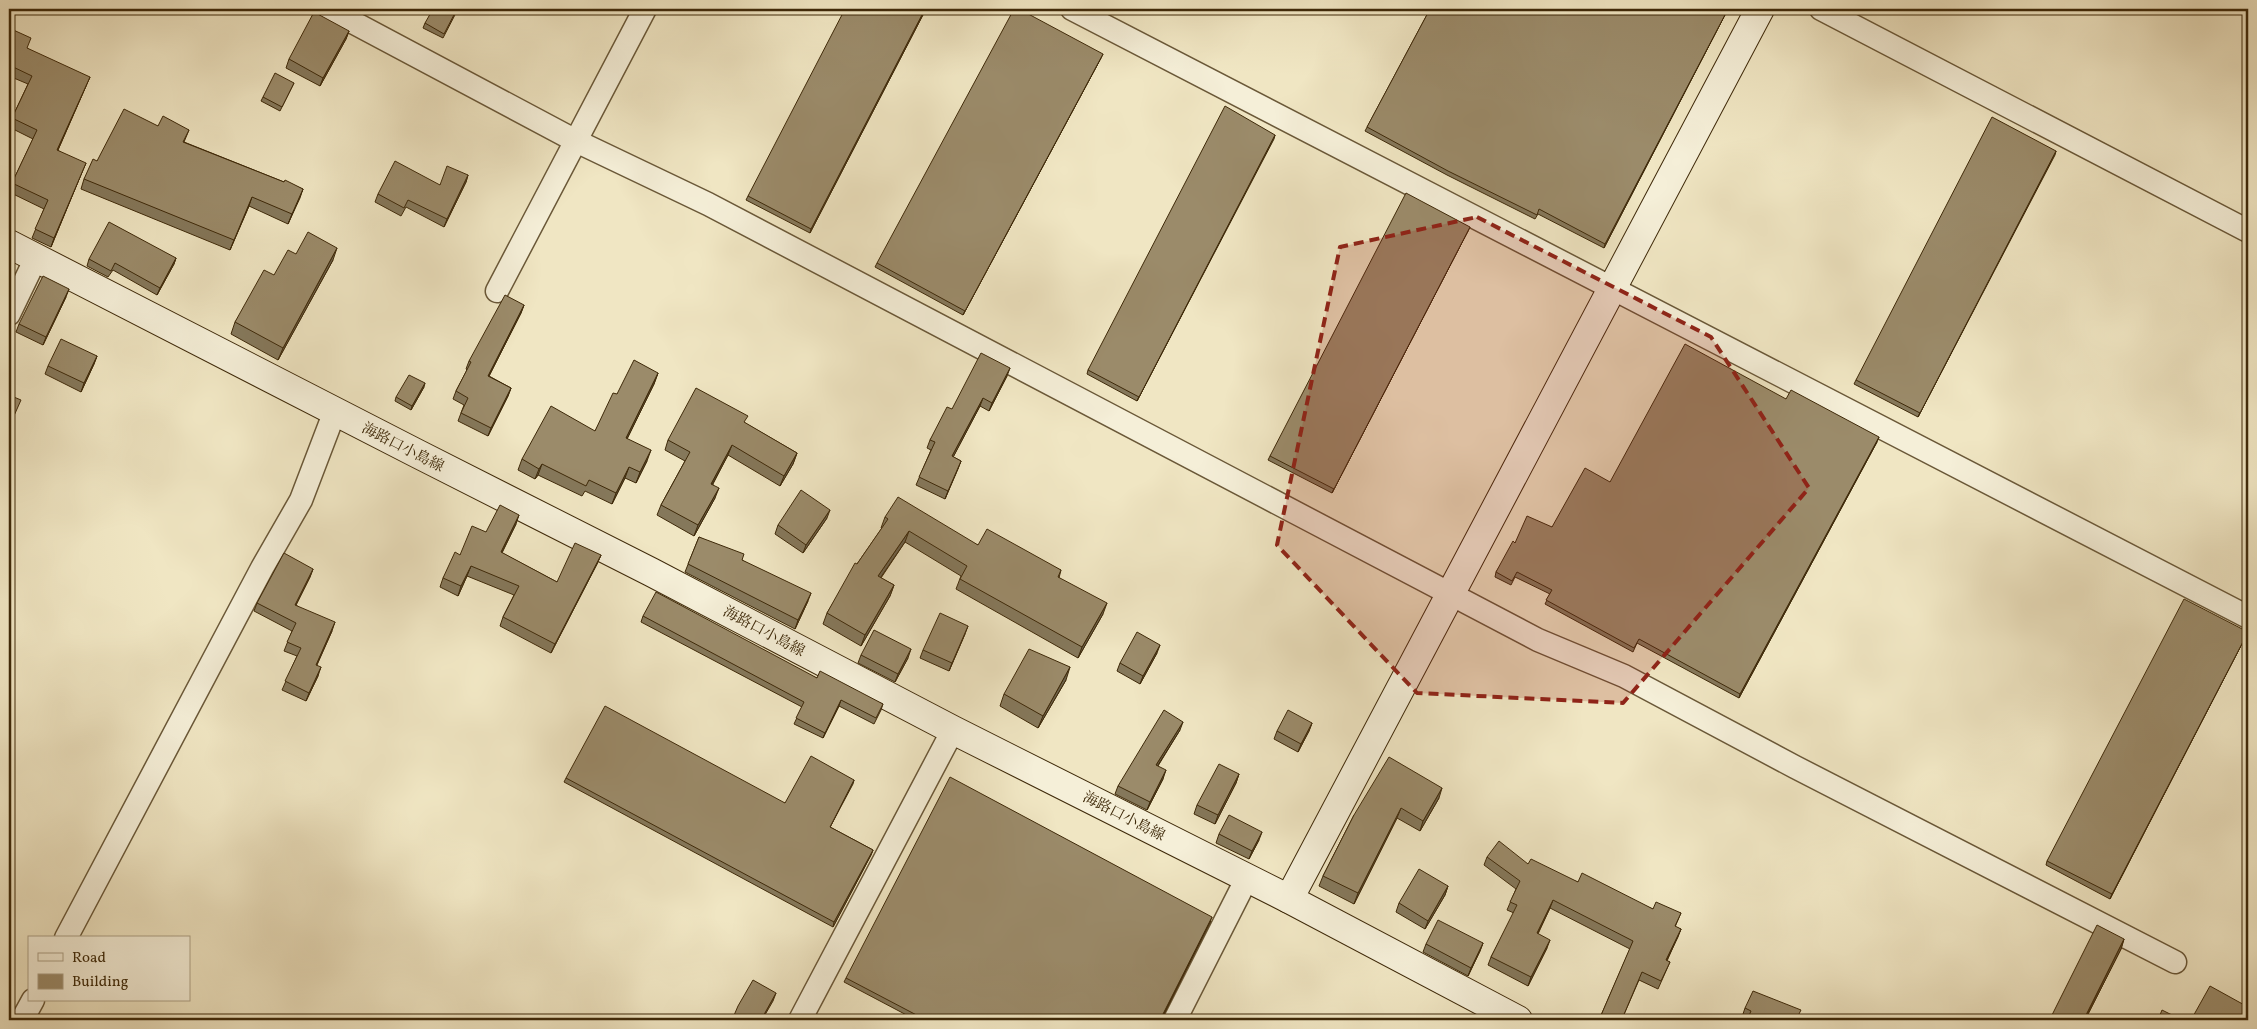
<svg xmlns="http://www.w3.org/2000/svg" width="2257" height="1029" font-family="Vollkorn,'Noto Serif JP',serif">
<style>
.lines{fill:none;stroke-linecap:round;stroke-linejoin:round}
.street-casing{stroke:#6a5838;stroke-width:25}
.secondary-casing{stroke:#3e2909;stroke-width:30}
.street{stroke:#f5efd8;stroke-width:22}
.secondary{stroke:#f5efd8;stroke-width:28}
.wall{fill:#85785b;stroke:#3e2909}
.shaded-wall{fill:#6c614a;stroke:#3e2909}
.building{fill:#9b8b6a;stroke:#3e2909}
.marked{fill:#8f2418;fill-opacity:0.2;stroke:#8f2418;stroke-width:4;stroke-dasharray:10 6;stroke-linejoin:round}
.labels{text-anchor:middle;stroke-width:4;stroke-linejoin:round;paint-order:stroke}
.street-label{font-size:15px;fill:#3e2909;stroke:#f5efd8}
</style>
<rect width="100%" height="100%" fill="#f0e6c3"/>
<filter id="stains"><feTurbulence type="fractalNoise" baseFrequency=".004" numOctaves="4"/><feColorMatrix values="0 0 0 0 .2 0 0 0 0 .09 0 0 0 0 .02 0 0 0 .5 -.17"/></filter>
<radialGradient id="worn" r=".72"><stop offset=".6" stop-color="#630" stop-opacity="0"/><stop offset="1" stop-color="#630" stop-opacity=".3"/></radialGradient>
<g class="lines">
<defs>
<g id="street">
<polyline points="328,9 576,141 708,204 1538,640 1624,676 1795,767 2175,962"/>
<polyline points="1072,9 2248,617"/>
<polyline points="1821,9 2248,231"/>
<polyline points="497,291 645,9"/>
<polyline points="9,314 36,258"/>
<polyline points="66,938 262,568 301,500 335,411"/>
<polyline points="22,1020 33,1000"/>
<polyline points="800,1020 953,730"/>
<polyline points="1175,1020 1247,878"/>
</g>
<g id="secondary">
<polyline points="9,244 418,454 651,572 953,730 1289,899 1518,1020"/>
<polyline points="1289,899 1760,9"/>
</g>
</defs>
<use href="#street" class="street-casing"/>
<use href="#secondary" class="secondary-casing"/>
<use href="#street" class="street"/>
<use href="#secondary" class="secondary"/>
</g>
<g class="wall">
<polygon points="458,9 443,38 423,28 425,23"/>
<polygon points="926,9 810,233 746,200 748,196"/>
<polygon points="1116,9 1127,9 1124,13"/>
<polygon points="1430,9 1728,9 1604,248 1538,214 1535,219 1447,175 1365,131"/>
<polygon points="9,28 27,48 86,86 58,150 82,172 51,247 32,238 44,209 9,192 12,183 33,139 9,127 12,118 28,84 9,76"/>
<polygon points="349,31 346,39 320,86 286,68 289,59"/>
<polygon points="1101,58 963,315 875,267 877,263"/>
<polygon points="294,83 280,111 261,101 263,97"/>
<polygon points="158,126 189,130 184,142 284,182 303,189 288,224 249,206 230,250 81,189 84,179 97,161"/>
<polygon points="1275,135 1137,401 1087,374 1088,370"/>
<polygon points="2056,151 1918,417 1854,384 1856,380"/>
<polygon points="468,175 466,182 444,227 406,207 401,216 375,202 378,194 440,185"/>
<polygon points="1468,231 1332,493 1268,460 1270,456"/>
<polygon points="296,254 333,260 278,360 231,334 235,322 274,275"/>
<polygon points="176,258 174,264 157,295 113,270 108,277 87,266 89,259"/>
<polygon points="66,297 43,345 16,332 19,324"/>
<polygon points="524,305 521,313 489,376 511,388 508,396 488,436 458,421 464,405 453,399 456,391 467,370 466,369 469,361"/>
<polygon points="97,356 94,364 81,392 45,374 48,366"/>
<polygon points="658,373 654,384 627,439 647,461 636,483 625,478 612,504 585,491 582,496 538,475 535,479 518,470 522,459 595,431 617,394"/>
<polygon points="1007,376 989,411 980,406 953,457 961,461 945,499 916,485 931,450 927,448 930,440 952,409"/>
<polygon points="424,387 411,410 395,401 396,397"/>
<polygon points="1786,399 1877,442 1739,698 1637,643 1633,652 1545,604 1550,594 1515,577 1511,585 1495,577 1496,572 1515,543 1552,527 1610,482"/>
<polygon points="745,423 797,453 793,464 780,486 728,455 713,484 715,498 694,536 657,515 661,505 685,461 665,450 668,440"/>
<polygon points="885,517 1061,570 1059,578 1103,614 1078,658 956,589 961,576 905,542 881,578 894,585 890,596 861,646 823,624 827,613 857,564 882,528 881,528"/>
<polygon points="827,518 803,553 775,534 778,525"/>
<polygon points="516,524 502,553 557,582 601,555 597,564 551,653 500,626 503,617 514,595 467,576 458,596 440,587 443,578 460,555 486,532"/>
<polygon points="699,537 742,560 808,601 795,629 685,572"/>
<polygon points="313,569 310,577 296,605 332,631 317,665 318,676 306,701 282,690 297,656 284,651 292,631 254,611 257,603"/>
<polygon points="643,616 817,678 883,704 881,710 874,724 839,706 823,738 794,724 802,707 641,622"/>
<polygon points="965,634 949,671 920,658 923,650"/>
<polygon points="2246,636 2110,899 2046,865 2047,861"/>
<polygon points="1157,653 1140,684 1117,671 1120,663"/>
<polygon points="861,655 908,658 895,682 858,663"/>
<polygon points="1066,680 1038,728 1000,706 1004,694"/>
<polygon points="1312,723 1309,731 1298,752 1274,739 1277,731"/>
<polygon points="1180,730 1158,766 1163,779 1147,810 1115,794 1118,786"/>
<polygon points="1239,774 1236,783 1215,824 1194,814 1197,805"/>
<polygon points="566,778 785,803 854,780 830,827 873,850 871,855 833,927 564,782"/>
<polygon points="1439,798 1420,831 1397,818 1354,904 1319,886 1323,876 1354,815"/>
<polygon points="1219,834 1259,840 1249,859 1216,843"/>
<polygon points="1487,857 1528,864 1653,909 1681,913 1675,927 1681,929 1667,961 1670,962 1658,989 1639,980 1622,1019 1599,1020 1630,949 1550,908 1538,934 1547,948 1528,986 1488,965 1491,957 1514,913 1507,910 1516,889 1484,865"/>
<polygon points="1448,886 1445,895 1425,929 1396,912 1399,903"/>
<polygon points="1211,921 1161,1020 916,1020 844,982 846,978"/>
<polygon points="2124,939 2121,949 2086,1018 2092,1020 2050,1020 2051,1017"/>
<polygon points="1483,943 1480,951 1468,976 1423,952 1426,944"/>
<polygon points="1745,1008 1797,1020 1741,1020"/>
</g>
<g class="shaded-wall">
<polygon points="925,9 926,9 810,233 811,229"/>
<polygon points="1728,9 1604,248 1605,244"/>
<polygon points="349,31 346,39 320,86 323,78"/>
<polygon points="1103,54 1101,58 963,315 965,311"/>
<polygon points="90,77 86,86 54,159 57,150"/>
<polygon points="1275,135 1274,139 1137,401 1139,397"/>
<polygon points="2056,151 2055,155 1918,417 1920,413"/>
<polygon points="86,163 82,172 51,247 54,238"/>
<polygon points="468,175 466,182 444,227 447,219"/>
<polygon points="303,189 300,198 288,224 292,214"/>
<polygon points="252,197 249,206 230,250 234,240"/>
<polygon points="1470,227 1468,231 1332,493 1334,489"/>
<polygon points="337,248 333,260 278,360 283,348"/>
<polygon points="176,258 174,264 157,295 160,288"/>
<polygon points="69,289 66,297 43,345 46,337"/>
<polygon points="524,305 521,313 485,384 488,376"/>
<polygon points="97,356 94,364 81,392 84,383"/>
<polygon points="1010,368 1007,376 989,411 992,403"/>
<polygon points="658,373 654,384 622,449 626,438"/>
<polygon points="425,383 424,387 411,410 412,406"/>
<polygon points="511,388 508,396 488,436 491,428"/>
<polygon points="983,398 980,406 949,465 952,456"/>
<polygon points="1879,437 1877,442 1739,698 1740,694"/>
<polygon points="732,445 728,455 707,494 711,484"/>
<polygon points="651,450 647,461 636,483 640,472"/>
<polygon points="797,453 793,464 780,486 784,476"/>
<polygon points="961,461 958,469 945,499 948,491"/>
<polygon points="542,464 538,475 535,479 539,469"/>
<polygon points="629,467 625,478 612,504 616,493"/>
<polygon points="719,488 715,498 694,536 698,525"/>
<polygon points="830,510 827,518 803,553 806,545"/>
<polygon points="519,515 516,524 497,562 501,552"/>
<polygon points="909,531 905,542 874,587 878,576"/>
<polygon points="601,555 597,564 551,653 555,644"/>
<polygon points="471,566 467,576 458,596 461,586"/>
<polygon points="313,569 310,577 292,613 295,605"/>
<polygon points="894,585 890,596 861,646 865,635"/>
<polygon points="811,593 808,601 795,629 798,620"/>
<polygon points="1107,603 1103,614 1078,658 1082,647"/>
<polygon points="335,622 332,631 313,673 316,665"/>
<polygon points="968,626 965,634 949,671 952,663"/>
<polygon points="2248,632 2246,636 2110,899 2112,894"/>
<polygon points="1160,645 1157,653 1140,684 1143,676"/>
<polygon points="911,649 908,658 895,682 898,674"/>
<polygon points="321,667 318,676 306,701 309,693"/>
<polygon points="1070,667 1066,680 1038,728 1043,716"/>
<polygon points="841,700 839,706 823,738 825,733"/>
<polygon points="1183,722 1180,730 1153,773 1156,765"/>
<polygon points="1312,723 1309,731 1298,752 1301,744"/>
<polygon points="1166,770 1163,779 1147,810 1150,802"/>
<polygon points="1239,774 1236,783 1215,824 1218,815"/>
<polygon points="854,780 853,784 828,831 830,827"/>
<polygon points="1442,788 1439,798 1420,831 1423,821"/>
<polygon points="1401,808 1397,818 1354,904 1358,893"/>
<polygon points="1262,832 1259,840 1249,859 1252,851"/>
<polygon points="873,850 871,855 833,927 834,922"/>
<polygon points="1448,886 1445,895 1425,929 1428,921"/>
<polygon points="1553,900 1550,908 1534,941 1537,933"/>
<polygon points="1212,917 1161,1020 1160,1020"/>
<polygon points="1681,929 1678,937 1663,968 1666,960"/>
<polygon points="2124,939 2121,949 2085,1020 2084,1020"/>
<polygon points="1550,940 1547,948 1528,986 1531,977"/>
<polygon points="1483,943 1480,951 1468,976 1471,968"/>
<polygon points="776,993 773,1001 762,1020 761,1020"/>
</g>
<g class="building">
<polygon points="433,9 457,9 444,34 425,23"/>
<polygon points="845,9 925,9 811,229 748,196"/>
<polygon points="1014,9 1019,9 1103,54 965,311 877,263"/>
<polygon points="1430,9 1728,9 1605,244 1539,209 1537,215 1448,171 1367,127"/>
<polygon points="314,12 349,31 323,78 289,59"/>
<polygon points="9,28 31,38 27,48 90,77 57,150 86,163 54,238 35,229 48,200 12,183 37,130 12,118 32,76 9,65"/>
<polygon points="275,73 294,83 282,107 263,97"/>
<polygon points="1225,106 1275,135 1139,397 1088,370"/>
<polygon points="124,109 158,126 163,116 189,130 183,142 284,182 285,180 303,189 292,214 252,197 234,240 84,179 93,159 97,161"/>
<polygon points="1992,117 2056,151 1920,413 1856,380"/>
<polygon points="395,161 440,185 447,166 468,175 447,219 408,200 404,208 378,194"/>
<polygon points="1406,193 1470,227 1334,489 1270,456"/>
<polygon points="109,222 176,258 160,288 115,263 111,271 89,259"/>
<polygon points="308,232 337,248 283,348 235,322 264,270 274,275 288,250 296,254"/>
<polygon points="43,276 69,289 46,337 19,324"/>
<polygon points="505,295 524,305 488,376 511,388 491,428 461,413 468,398 456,391 471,362 469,361"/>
<polygon points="61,339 97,356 84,383 48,366"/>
<polygon points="1685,344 1786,399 1791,390 1879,437 1740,694 1639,639 1634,648 1546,600 1552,590 1517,572 1512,581 1496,572 1513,541 1515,543 1527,516 1552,527 1585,468 1610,482"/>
<polygon points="981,353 1010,368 992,403 983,398 952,456 961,461 948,491 919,477 935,442 930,440 947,407 952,409"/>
<polygon points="634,360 658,373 626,438 651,450 640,472 629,467 616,493 589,480 586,486 542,464 539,469 522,459 551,406 595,431 613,393 617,394"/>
<polygon points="409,375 425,383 412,406 396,397"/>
<polygon points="696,388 748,416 744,422 797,453 784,476 732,445 711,484 719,488 698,525 661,505 690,452 668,440"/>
<polygon points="9,395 21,400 9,427"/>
<polygon points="801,490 830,510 806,545 778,525"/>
<polygon points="898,497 978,545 987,529 1061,570 1058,577 1107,603 1082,647 960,579 967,566 909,531 878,576 894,585 865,635 827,613 855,563 857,564 888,519 885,517"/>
<polygon points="500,505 519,515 501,552 557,582 575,543 601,555 555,644 503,617 519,586 471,566 461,586 443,578 455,552 460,555 472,526 486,532"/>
<polygon points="699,537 744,554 742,560 811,593 798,620 688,564"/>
<polygon points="284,553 313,569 295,605 335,622 316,665 321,667 309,693 285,681 301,648 287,642 296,623 257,603"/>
<polygon points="656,592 817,678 820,671 883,704 876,718 841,700 825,733 796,718 804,702 643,616"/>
<polygon points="2184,599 2248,632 2112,894 2047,861"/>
<polygon points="940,613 968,626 952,663 923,650"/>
<polygon points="874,630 911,649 898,674 861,655"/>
<polygon points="1137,632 1160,645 1143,676 1120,663"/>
<polygon points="1029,649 1070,667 1043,716 1004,694"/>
<polygon points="605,706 785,803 811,756 854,780 830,827 873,850 834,922 566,778"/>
<polygon points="1164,710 1183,722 1156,765 1166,770 1150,802 1118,786"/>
<polygon points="1288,710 1312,723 1301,744 1277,731"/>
<polygon points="1389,757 1442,788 1423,821 1401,808 1358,893 1323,876 1354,815"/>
<polygon points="1219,764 1239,774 1218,815 1197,805"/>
<polygon points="950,777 1212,917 1160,1020 926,1020 846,978"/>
<polygon points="1229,815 1262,832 1252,851 1219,834"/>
<polygon points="1499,841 1528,864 1531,859 1578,882 1582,873 1653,909 1656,902 1681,913 1675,926 1681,929 1666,960 1670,962 1661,981 1642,972 1622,1019 1625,1020 1599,1020 1633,941 1553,900 1537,933 1550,940 1531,977 1491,957 1517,905 1510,902 1520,881 1487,857"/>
<polygon points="1419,869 1448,886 1428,921 1399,903"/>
<polygon points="1438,920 1483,943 1471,968 1426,944"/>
<polygon points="2097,925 2124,939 2085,1017 2092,1020 2059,1020 2051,1017"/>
<polygon points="753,980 776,993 761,1020 732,1020 738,1006"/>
<polygon points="2210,986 2248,1007 2248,1020 2191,1020"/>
<polygon points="1753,991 1801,1010 1796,1020 1747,1020 1751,1011 1745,1008"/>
<polygon points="2162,1010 2182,1020 2158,1020"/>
</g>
<path class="marked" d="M 1477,217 L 1711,337 L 1809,488 L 1623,703 L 1417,693 L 1277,545 L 1340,247 Z"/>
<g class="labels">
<g class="street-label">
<text transform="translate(403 447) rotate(27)" y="5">海路口小島線</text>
<text transform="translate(764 631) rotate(28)" y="5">海路口小島線</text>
<text transform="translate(1124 816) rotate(27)" y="5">海路口小島線</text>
</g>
</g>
<rect width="2257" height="1029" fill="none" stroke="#f0e6c3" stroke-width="30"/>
<rect x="10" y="10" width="2237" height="1009" fill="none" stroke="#3e2909" stroke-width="2.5"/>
<rect x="15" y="15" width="2227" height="999" fill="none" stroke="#3e2909"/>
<rect x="28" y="936" width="162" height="65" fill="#f5efd8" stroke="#aca085"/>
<rect x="38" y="953" width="25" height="8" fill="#f5efd8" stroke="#aca085"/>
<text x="72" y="962" font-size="15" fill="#3e2909">Road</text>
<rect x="38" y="974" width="25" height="15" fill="#9b8b6a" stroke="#aca085"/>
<text x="72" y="986" font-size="15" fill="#3e2909">Building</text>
<rect width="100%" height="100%" filter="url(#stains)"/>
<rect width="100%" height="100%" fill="url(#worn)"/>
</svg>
